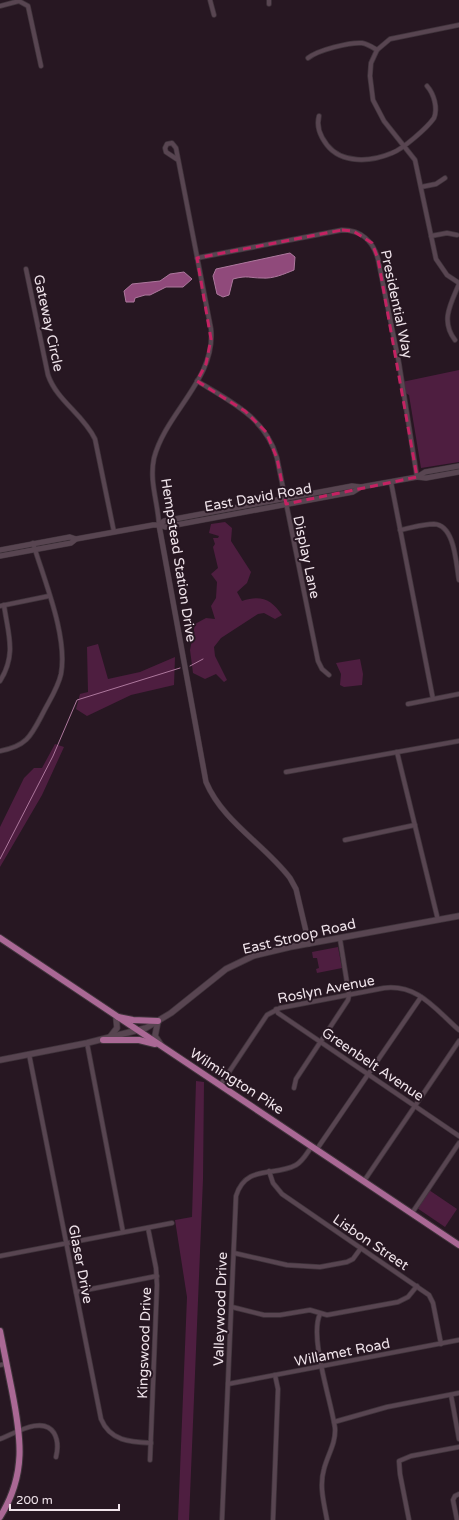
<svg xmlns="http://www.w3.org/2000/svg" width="459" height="1520" font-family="'Varela Round',sans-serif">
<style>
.green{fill:#4e1e40}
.water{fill:#904a7b;stroke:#ad789d}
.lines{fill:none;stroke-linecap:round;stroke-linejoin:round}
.stream{stroke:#ad789d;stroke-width:1}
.minor-casing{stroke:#40343c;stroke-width:5.5}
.tertiary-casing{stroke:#40343c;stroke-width:6}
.secondary-casing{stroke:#40343c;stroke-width:7}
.primary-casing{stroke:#40343c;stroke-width:8}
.minor{stroke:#584551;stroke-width:4}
.tertiary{stroke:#584551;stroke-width:5}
.secondary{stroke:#584551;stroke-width:5.5}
.primary{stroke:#aa6895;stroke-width:6}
.marked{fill:none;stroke:#c42262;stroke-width:3;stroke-dasharray:8 5;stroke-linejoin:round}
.labels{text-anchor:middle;stroke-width:4;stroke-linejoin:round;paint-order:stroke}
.street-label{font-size:14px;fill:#f0e4eb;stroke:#271722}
</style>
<rect width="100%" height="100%" fill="#271722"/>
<g class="green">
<polygon points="459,370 459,462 421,468 409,395 404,392 402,382"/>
<path d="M 225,522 L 232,528 L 231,541 L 251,572 L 247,583 L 237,592 L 242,601 C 261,595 271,599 282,615 L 275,619 L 264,613 L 258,614 L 221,638 L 214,647 L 215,656 L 227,680 L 224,682 L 216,674 L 205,679 L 193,673 L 190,650 L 195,624 L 206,618 L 215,619 L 211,606 L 216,598 L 217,582 L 211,574 L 218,568 L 213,547 L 215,544 L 213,538 L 218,538 L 219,536 L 209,533 L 211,524 Z"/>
<polygon points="98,644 108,679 140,672 175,657 174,685 131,695 87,716 76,709 80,694 88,692 87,647"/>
<polygon points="360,659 363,674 362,685 344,687 340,685 341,674 336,663"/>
<polygon points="55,744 64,747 42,795 0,867 0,827 24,778 34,768 42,768"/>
<polygon points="338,947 342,968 317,973 316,969 319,968 317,958 313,958 312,952"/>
<polygon points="196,1081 204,1082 203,1179 189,1520 178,1520 187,1297 175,1220 192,1217"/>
<polygon points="429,1190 457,1209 445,1227 417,1208"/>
</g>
<g class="water">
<path d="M 290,253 L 295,257 L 294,270 C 284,274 273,279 262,278 C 249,278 248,275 233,279 L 229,295 L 223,297 L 217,294 L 213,276 L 216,269 Z"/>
<polygon points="184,272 192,279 183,287 166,287 150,295 145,295 135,298 134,302 126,302 124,291 132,284 160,281 170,274"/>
</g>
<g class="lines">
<g class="stream">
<polyline points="190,666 203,659"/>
<polyline points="0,859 53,756 77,700 180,668"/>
</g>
<defs>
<g id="minor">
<polyline points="210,0 214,15"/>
<polyline points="269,4 269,0"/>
<polyline points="0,6 19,1 28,6 41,66"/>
<polyline points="459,25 390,39 377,50 371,63 370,76 373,100 384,121 415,160 436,259 447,275 459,283"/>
<path d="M 308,58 C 318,50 350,42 362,43 C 368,44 372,47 377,50"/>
<path d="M 319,116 C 316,127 320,136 327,145 C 342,164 371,162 392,153 C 403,149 427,128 434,118 C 438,108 434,94 427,86"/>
<polyline points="421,187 436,184 445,178"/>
<polyline points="431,236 447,233 457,235"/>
<path d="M 197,258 L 342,230 C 361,230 373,241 378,259 L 399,363 L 417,477"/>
<path d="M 26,269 L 48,375 C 57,401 83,414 95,439 L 114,532"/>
<path d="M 455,340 C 440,321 451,303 459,284"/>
<path d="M 197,381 C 230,401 266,418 277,458 L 318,661 L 322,669 L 329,675"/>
<polyline points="391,482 433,699"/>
<path d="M 159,525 C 158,502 149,482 154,458 C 166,412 216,379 211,329 L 176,148 L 172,143 L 167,144 L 165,148 L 166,152 L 178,160"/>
<path d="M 400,530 C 411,528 423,524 434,524 C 455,525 456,564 459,580"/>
<polyline points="0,606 49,596"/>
<path d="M 0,681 C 17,654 8,634 4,605"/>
<polyline points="408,704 459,694"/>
<path d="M 0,751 C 27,746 31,736 43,713 C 49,701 58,688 61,674 C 68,636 44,580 33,543"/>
<polyline points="397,752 438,920"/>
<polyline points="286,772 459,741"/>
<polyline points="345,840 415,825"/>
<polyline points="276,1009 278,1013 459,1136"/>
<polyline points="87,1043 123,1232"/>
<path d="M 29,1054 L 101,1419 C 110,1441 130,1442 151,1443"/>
<path d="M 221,1084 L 267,1015 L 280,1008 L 384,988 C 418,984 435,1009 459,1030"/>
<polyline points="294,1088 296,1079 348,1000 349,995 340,939"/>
<polyline points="317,1149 421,997"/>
<polyline points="269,1171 273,1183 282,1194 429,1295 433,1303 441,1344"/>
<polyline points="364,1181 459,1041"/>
<polyline points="412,1213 459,1143"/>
<polyline points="148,1228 156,1268 157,1285 150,1460"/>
<polyline points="234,1253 287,1265 320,1267 347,1262 353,1259 361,1248"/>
<polyline points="0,1256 172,1223"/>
<polyline points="76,1292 157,1276"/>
<polyline points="232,1307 264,1315 280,1315 310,1310 327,1315 398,1302 408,1297 417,1286"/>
<path d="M 320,1314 C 309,1337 331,1400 335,1428 C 336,1443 328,1454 324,1469 C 319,1486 324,1503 327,1520"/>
<polyline points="0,1365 6,1364"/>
<polyline points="228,1384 459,1340"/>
<polyline points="451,1395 459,1439"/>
<polyline points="334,1422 387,1407 459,1393"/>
<path d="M 0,1439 C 14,1434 43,1415 54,1433 C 58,1440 58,1449 56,1457"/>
<path d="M 222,1520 L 236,1196 C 246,1164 274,1177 296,1165 C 303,1161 307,1153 312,1146"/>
<polyline points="273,1520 278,1389 275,1375"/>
<polyline points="409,1520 400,1474 399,1461 411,1456 459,1447"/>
<polyline points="457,1520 453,1500 455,1496 459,1494"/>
</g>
<g id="tertiary">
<polyline points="417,477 426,478 459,472"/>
<path d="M 159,525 L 206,782 C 223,822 264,844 290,878 L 296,889 L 309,944"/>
<polyline points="159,525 164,521 196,515 352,486 361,487"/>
<polyline points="0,550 70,537 76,539"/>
<polyline points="0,556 71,543 76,539 153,525 159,525 165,527 342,494 353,492 361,487 417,477 425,472 459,466"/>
</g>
<g id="secondary">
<polyline points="158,1021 155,1036 161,1045"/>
<polyline points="110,1037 117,1028 116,1016"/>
<polyline points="0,1060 87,1043 146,1028 171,1013 226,969 253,956 290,947 459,916"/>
</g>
<g id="primary">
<polyline points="0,938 459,1245"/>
<polyline points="118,1017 133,1020 158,1021"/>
<polyline points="103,1040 139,1040 155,1044"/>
<path d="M 0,1331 C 4,1351 8,1371 12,1391 C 21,1437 27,1474 0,1517"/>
</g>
</defs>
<use href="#minor" class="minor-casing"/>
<use href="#tertiary" class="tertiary-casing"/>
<use href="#secondary" class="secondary-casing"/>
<use href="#primary" class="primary-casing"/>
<use href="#minor" class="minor"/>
<use href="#tertiary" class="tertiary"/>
<use href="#secondary" class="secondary"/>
<use href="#primary" class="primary"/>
</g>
<path class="marked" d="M 342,230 L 353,231 L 372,243 L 378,259 L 417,477 L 286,504 L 277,458 L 266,432 L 245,411 L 197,381 L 206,364 L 211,339 L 197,258 Z"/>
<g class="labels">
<g class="street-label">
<text transform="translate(397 304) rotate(78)" y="5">Presidential Way</text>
<text transform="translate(49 323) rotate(78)" y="5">Gateway Circle</text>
<text transform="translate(258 497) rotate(-10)" y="5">East David Road</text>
<text transform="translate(307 557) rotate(78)" y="5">Display Lane</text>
<text transform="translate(179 560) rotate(81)" y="5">Hempstead Station Drive</text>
<text transform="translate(299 936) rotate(-13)" y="5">East Stroop Road</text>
<text transform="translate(326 989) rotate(-11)" y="5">Roslyn Avenue</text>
<text transform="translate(373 1064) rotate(34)" y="5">Greenbelt Avenue</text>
<text transform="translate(237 1081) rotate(33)" y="5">Wilmington Pike</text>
<text transform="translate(371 1242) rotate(34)" y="5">Lisbon Street</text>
<text transform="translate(81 1264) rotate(79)" y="5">Glaser Drive</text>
<text transform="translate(220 1309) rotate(-88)" y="5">Valleywood Drive</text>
<text transform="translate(144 1343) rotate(-88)" y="5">Kingswood Drive</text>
<text transform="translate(342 1352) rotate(-11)" y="5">Willamet Road</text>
</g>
</g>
<path d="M10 1504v6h109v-6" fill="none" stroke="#f0e4eb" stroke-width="2"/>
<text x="16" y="1504" font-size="12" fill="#f0e4eb" stroke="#271722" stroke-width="3" paint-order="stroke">200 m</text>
</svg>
